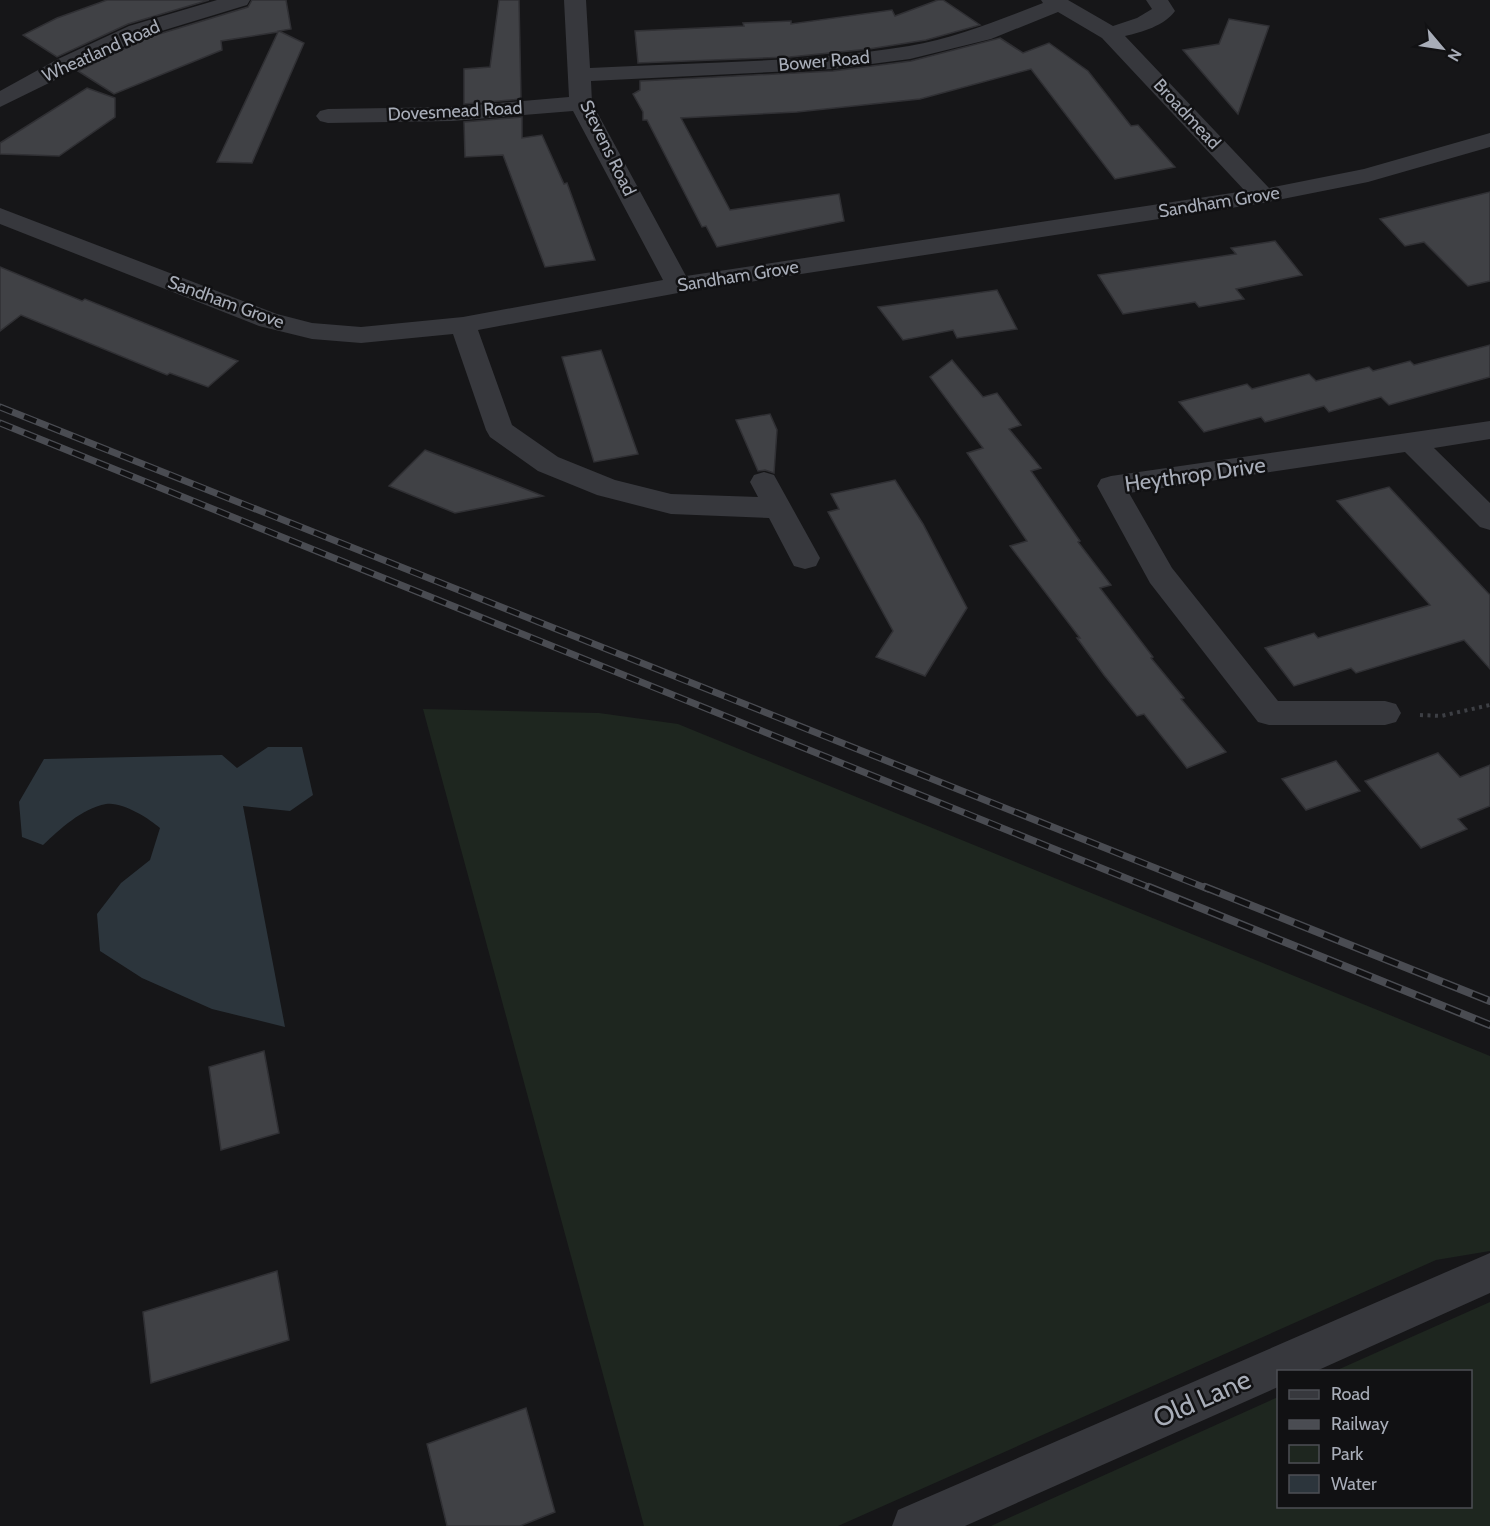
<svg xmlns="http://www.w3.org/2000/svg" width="1490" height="1526" font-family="Cabin,sans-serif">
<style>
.green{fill:#1e261f}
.water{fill:#2c353c}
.building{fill:#404145;stroke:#303034;stroke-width:1.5}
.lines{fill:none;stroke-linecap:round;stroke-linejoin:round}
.path{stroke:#3d3f44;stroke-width:4;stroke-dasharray:3 4.5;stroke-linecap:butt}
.street{fill:#37383d;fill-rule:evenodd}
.rail-far1-casing{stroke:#4a4c52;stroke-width:7}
.rail-casing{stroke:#4a4c52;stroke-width:8}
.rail-far1{stroke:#111113;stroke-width:4.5;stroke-dasharray:13;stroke-linecap:butt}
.rail{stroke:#111113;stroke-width:5;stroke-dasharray:16;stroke-linecap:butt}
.labels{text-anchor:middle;stroke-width:5;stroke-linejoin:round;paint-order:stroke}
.far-street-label{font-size:18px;fill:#a8adb8;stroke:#111113}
.street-label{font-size:22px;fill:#a8adb8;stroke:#111113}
.near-street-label{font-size:27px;fill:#a8adb8;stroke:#111113}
</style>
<rect width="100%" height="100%" fill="#161618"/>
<g class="green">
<polygon points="423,709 599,713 678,724 1490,1056 1490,1251 1436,1260 838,1526 644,1526"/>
<polygon points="1490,1302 1490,1526 991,1526 1278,1397 1278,1506 1470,1506 1470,1372 1335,1371"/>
</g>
<path class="water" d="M 268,747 L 302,747 L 313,795 L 290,811 L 243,806 L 285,1027 L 212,1009 L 142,978 L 100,951 L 97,914 L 121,883 L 150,860 L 160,828 C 149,818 121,801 106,804 C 81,809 60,829 43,845 L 22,837 L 19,802 L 44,759 L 222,755 L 237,768 Z"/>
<g class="building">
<polygon points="107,0 209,0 128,24 57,57 23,35 57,18"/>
<polygon points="252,0 286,0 291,29 279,31 304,43 252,163 217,162 278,32 221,41 222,50 114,94 78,71 146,38 248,7"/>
<polygon points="499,0 519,0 521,99 464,104 464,69 490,67"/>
<polygon points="938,0 943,0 980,25 926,40 869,49 790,57 638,63 635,31 744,26 743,23 791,21 791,24 892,10 895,16"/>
<polygon points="1229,19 1269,26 1238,114 1183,50 1219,44"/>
<polygon points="1000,38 1023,53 1049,43 1088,71 1131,126 1138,125 1175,167 1115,179 1031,69 920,99 797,112 681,118 730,210 839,194 844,221 717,247 706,226 702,227 647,120 643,120 643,112 633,94 640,90 640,81 833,71 911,61"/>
<polygon points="87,88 115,98 115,117 59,156 0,154 0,143"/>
<polygon points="522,117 522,138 542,135 564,184 567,183 595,260 545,267 503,155 465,157 464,122"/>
<polygon points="1490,192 1490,281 1468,286 1424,242 1405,246 1380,219"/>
<polygon points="1275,241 1302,275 1236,289 1244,299 1199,307 1195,302 1123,314 1098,275 1236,254 1231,248"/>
<polygon points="0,267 82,301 85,299 238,361 208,387 170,373 167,375 21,315 0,331"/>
<polygon points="997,290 1017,329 957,338 953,330 903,340 878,307"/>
<polygon points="1490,345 1490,377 1389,405 1381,397 1329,412 1324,406 1265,422 1261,417 1204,432 1179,402 1247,384 1252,389 1309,374 1316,381 1369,367 1373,371 1410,361 1414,365"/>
<polygon points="601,350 638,454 594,462 562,357"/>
<polygon points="952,360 983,397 997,393 1021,425 1009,429 1041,468 1031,471 1080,541 1078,542 1111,585 1100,588 1153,657 1151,658 1184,698 1181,699 1226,752 1187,768 1144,714 1137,716 1104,675 1077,638 1080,638 1010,546 1027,541 967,453 983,448 930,377"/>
<polygon points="770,414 777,430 774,473 765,470 758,471 736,420"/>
<polygon points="425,450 480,471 543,496 455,513 389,486"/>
<polygon points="895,480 923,524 967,608 925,676 876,657 893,631 828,512 839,509 831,494"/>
<polygon points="1389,487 1490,595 1490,669 1464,640 1356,673 1351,668 1294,686 1265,648 1314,633 1318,638 1430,605 1337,501"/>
<polygon points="1438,753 1460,777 1490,765 1490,806 1458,819 1467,829 1421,848 1365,781"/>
<polygon points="1336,761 1360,791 1306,810 1282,779"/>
<polygon points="264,1051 279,1133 221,1150 209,1067"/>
<polygon points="277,1271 289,1340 151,1383 143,1312"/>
<polygon points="526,1408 555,1512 520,1526 447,1526 427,1444"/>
</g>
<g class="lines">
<polyline class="path" points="1420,715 1441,716 1490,705"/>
<g class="street">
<polygon points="217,0 250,0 247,5 145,36 0,107 0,91 58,59 129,26"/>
<path d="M 564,0 L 586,0 L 590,68 C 696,62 804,63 909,46 C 956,38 999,20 1043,3 L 1041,0 L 1068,0 L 1113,26 L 1137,18 L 1152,9 L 1146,0 L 1168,0 L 1175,11 C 1164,26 1142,32 1125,36 L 1269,188 L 1364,169 L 1490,133 L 1490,147 L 1368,182 L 1263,203 L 678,293 L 478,330 L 512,425 L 558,457 L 615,480 L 671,494 L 758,497 L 750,482 L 754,475 L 764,472 L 774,475 L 820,558 L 816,566 L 805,569 L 794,566 L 769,518 L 671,514 L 597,495 L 538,471 L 490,437 L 486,430 L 453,334 L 361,343 L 312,339 L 259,326 L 0,224 L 0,208 L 277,314 L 312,323 L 361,327 L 463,317 L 663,280 L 573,111 L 452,121 L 328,123 L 320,121 L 316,116 L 320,111 L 328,109 L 452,107 L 569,97 ZM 1058,12 L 1102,38 L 1245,191 L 686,276 L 592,103 L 591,81 L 833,69 L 910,59 L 991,39 Z"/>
<polygon points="1490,421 1490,439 1434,448 1490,503 1490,530 1480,527 1405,452 1129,493 1172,568 1278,701 1385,701 1396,704 1401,713 1396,722 1385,725 1269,725 1258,722 1150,583 1097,486 1101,479 1111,476"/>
<polygon points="1490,1253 1490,1293 1314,1372 1278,1372 1278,1387 965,1526 892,1526 898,1510"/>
</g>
<defs>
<g id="rail-far1">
<polyline points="0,407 1208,889"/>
<polyline points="0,423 1153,889"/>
</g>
<g id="rail">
<polyline points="1149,887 1490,1025"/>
<polyline points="1205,887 1490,1001"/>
</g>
</defs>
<use href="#rail-far1" class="rail-far1-casing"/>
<use href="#rail" class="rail-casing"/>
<use href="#rail-far1" class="rail-far1"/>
<use href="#rail" class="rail"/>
</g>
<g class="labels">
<g class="far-street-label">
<text transform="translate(101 51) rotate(-24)" y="6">Wheatland Road</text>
<text transform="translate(824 61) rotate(-5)" y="6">Bower Road</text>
<text transform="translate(455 111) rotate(-3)" y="6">Dovesmead Road</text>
<text transform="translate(1187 114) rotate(47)" y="6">Broadmead</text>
<text transform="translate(608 148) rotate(64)" y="6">Stevens Road</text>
<text transform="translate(1219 202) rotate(-9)" y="6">Sandham Grove</text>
<text transform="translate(738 276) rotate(-9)" y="6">Sandham Grove</text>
<text transform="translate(226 302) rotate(20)" y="6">Sandham Grove</text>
</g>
<g class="street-label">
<text transform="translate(1195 474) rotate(-8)" y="8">Heythrop Drive</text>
</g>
<g class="near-street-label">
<text transform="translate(1202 1399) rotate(-24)" y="9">Old Lane</text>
</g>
</g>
<rect x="1277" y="1370" width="195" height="138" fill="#111113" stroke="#4d4f55" stroke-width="1.5"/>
<rect x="1289" y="1390" width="30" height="9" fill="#37383d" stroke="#4d4f55" stroke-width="1.5"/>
<text x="1331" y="1400" font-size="18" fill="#a8adb8">Road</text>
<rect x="1289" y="1420" width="30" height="9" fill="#4a4c52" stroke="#4d4f55" stroke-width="1.5"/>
<text x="1331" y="1430" font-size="18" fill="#a8adb8">Railway</text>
<rect x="1289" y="1445" width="30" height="18" fill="#1e261f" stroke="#4d4f55" stroke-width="1.5"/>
<text x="1331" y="1460" font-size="18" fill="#a8adb8">Park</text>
<rect x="1289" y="1475" width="30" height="18" fill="#2c353c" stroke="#4d4f55" stroke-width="1.5"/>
<text x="1331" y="1490" font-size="18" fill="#a8adb8">Water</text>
<g transform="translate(1442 48) rotate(119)" stroke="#111113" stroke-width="4.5" paint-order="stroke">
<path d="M0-4.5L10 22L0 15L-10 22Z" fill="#a8adb8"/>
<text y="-9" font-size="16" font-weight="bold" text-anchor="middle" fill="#a8adb8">N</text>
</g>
</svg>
